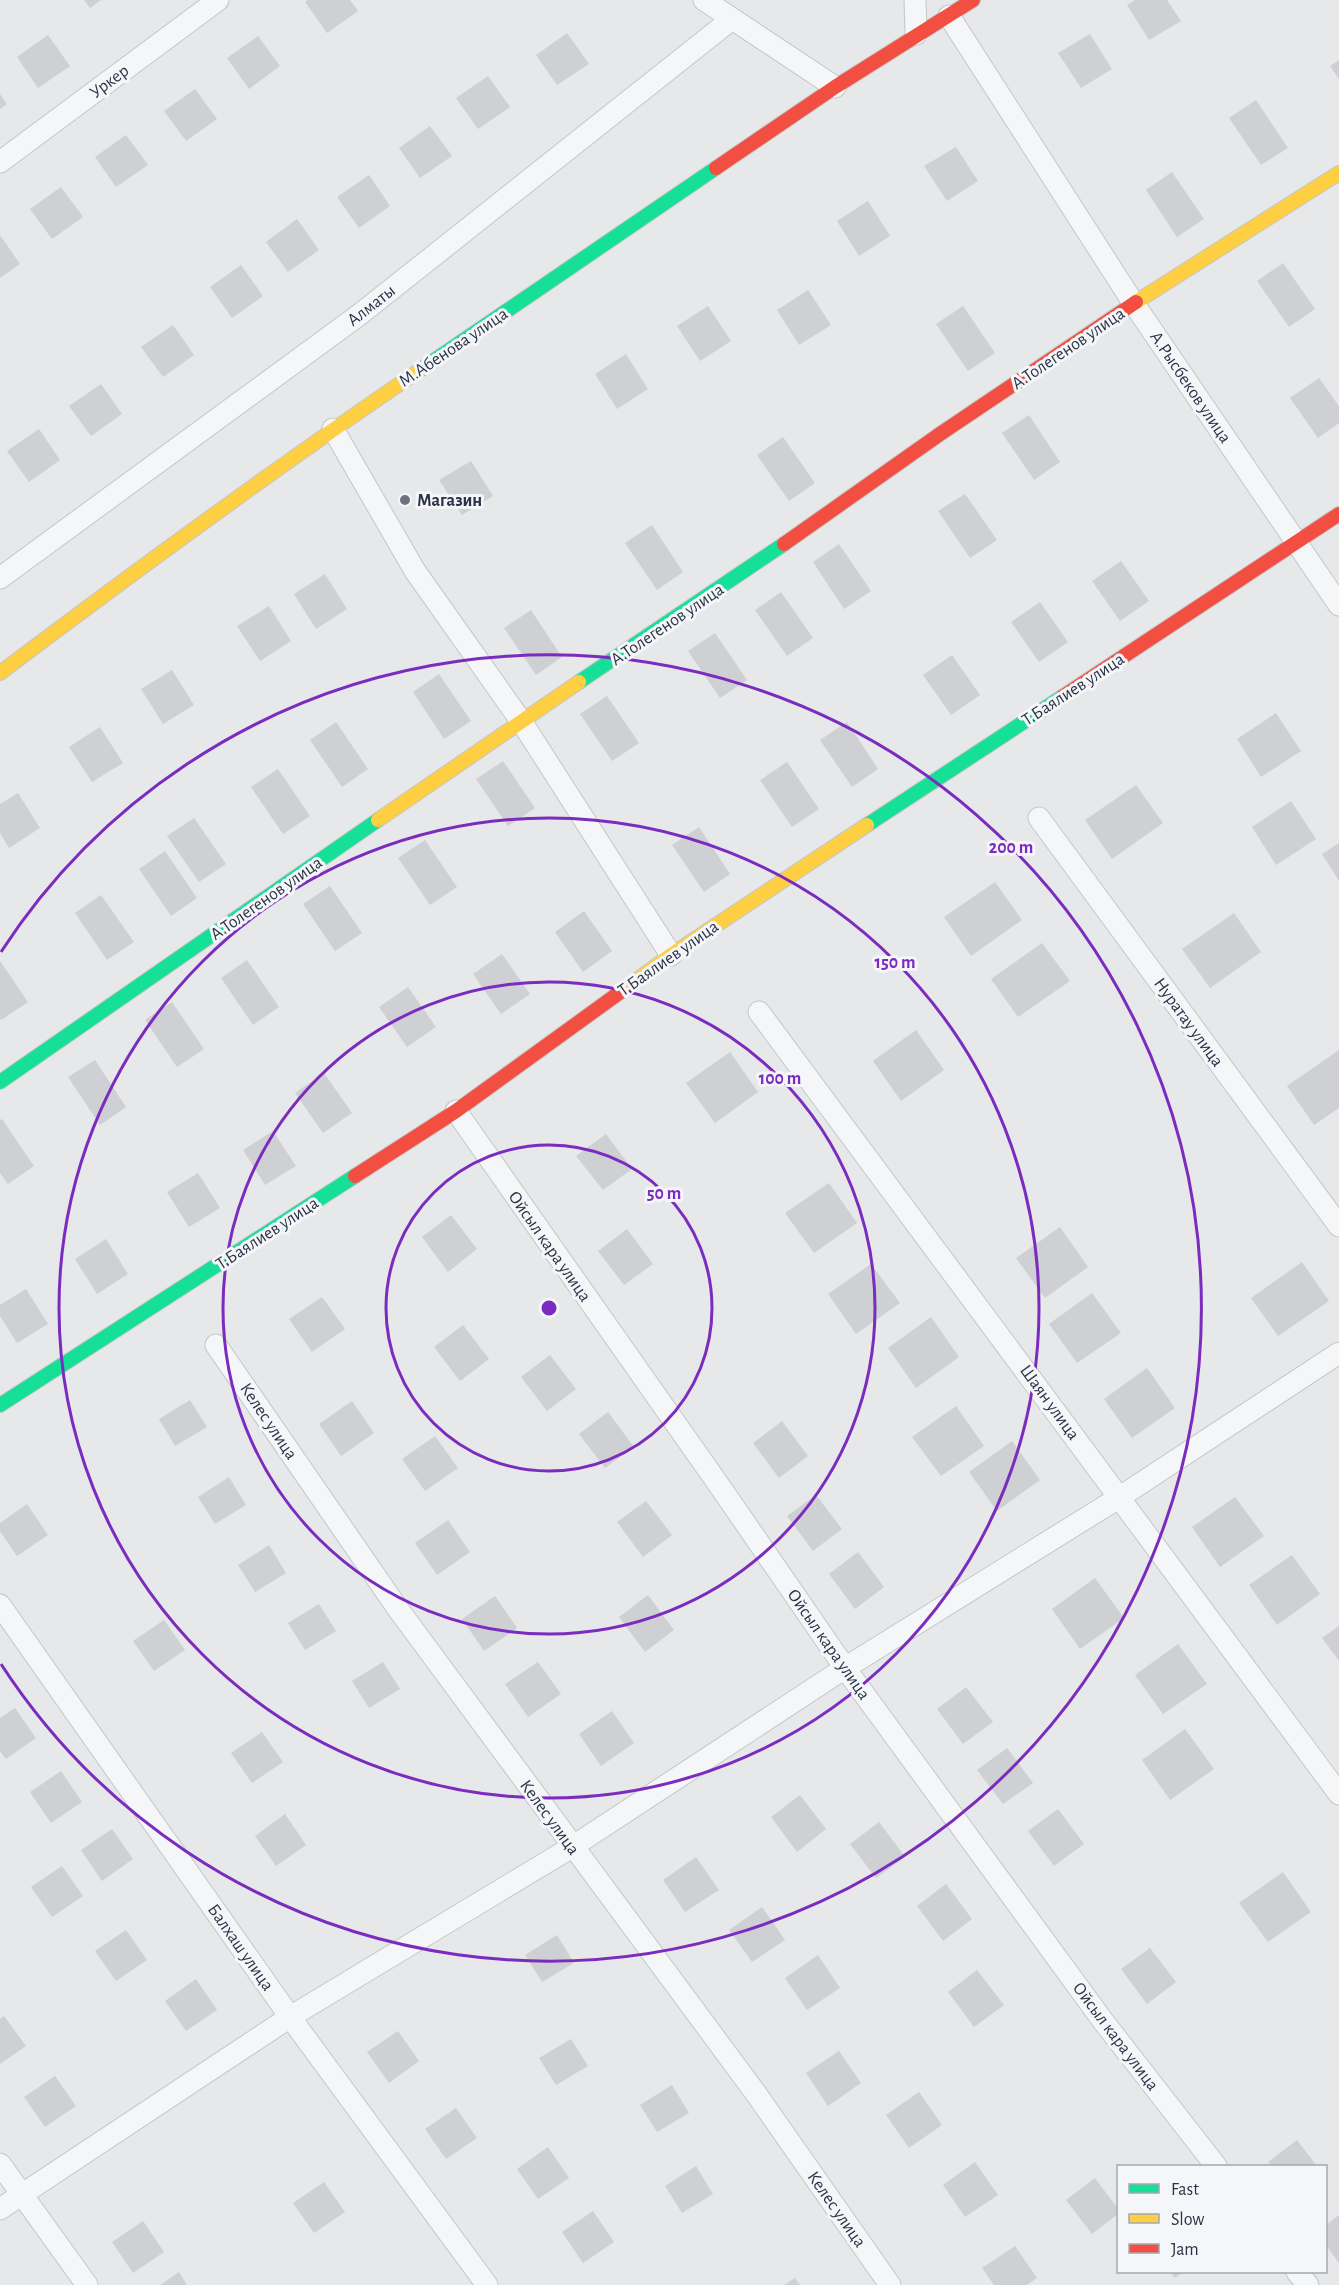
<svg xmlns="http://www.w3.org/2000/svg" width="1339" height="2285" font-family="'Alegreya Sans',sans-serif">
<style>
.building{fill:#ced0d3}
.lines{fill:none;stroke-linecap:round;stroke-linejoin:round}
.street-casing{stroke:#c4c6c8;stroke-width:23}
.fast-casing{stroke:#c4c6c8;stroke-width:16}
.slow-casing{stroke:#c4c6c8;stroke-width:16}
.jam-casing{stroke:#c4c6c8;stroke-width:16}
.street{stroke:#f5f6f7;stroke-width:21}
.fast{stroke:#16e098;stroke-width:14}
.slow{stroke:#ffcf43;stroke-width:14}
.jam{stroke:#f24e42;stroke-width:14}
.ring{fill:none;stroke:#7b2cbf;stroke-width:3}
.poi-dot{fill:#6c737f;stroke:#f4f6f9;stroke-width:2}
.labels{text-anchor:middle;stroke-width:6;stroke-linejoin:round;paint-order:stroke}
.street-label{font-size:18px;fill:#2b3445;stroke:#f4f6f9}
.poi-label{font-size:18px;font-weight:bold;fill:#2b3445;stroke:#f4f6f9;text-anchor:start}
.centre{fill:#7b2cbf;stroke:#f4f6f9;stroke-width:3}
.ring-label{font-size:18px;text-anchor:middle;font-weight:bold;fill:#7b2cbf;stroke:#f4f6f9;stroke-width:6;stroke-linejoin:round;paint-order:stroke}
</style>
<rect width="100%" height="100%" fill="#e6e8ea"/>
<g class="building">
<polygon points="84,0 101,0 90,8"/>
<polygon points="308,0 350,0 358,11 327,33 305,2"/>
<polygon points="1135,0 1167,0 1181,21 1149,40 1127,5"/>
<polygon points="567,33 589,64 557,85 536,55"/>
<polygon points="1090,34 1112,69 1081,88 1058,53"/>
<polygon points="48,35 70,66 38,88 17,57"/>
<polygon points="258,36 280,66 249,89 227,58"/>
<polygon points="1339,60 1339,79 1330,66"/>
<polygon points="488,76 510,107 478,129 456,98"/>
<polygon points="195,89 217,119 186,141 164,111"/>
<polygon points="0,94 7,104 0,109"/>
<polygon points="1256,100 1288,148 1261,165 1229,118"/>
<polygon points="430,126 452,156 420,178 399,148"/>
<polygon points="126,135 148,165 116,187 95,157"/>
<polygon points="956,147 978,181 947,201 924,166"/>
<polygon points="1172,172 1204,219 1177,237 1146,190"/>
<polygon points="369,175 390,206 359,228 337,197"/>
<polygon points="61,187 83,217 52,239 30,209"/>
<polygon points="868,201 890,236 859,256 837,221"/>
<polygon points="297,219 319,250 288,272 266,242"/>
<polygon points="0,235 20,264 0,278"/>
<polygon points="1283,263 1315,309 1289,327 1257,281"/>
<polygon points="241,265 263,296 232,318 210,287"/>
<polygon points="808,290 831,325 799,345 777,310"/>
<polygon points="708,306 731,341 700,361 677,326"/>
<polygon points="963,306 995,353 968,371 936,324"/>
<polygon points="173,325 194,355 163,377 141,347"/>
<polygon points="626,354 648,389 617,409 595,374"/>
<polygon points="1319,378 1339,406 1339,423 1318,438 1290,398"/>
<polygon points="101,384 122,414 91,436 69,406"/>
<polygon points="1029,415 1060,462 1034,480 1002,433"/>
<polygon points="39,429 60,460 29,482 7,451"/>
<polygon points="783,437 815,483 789,501 757,455"/>
<polygon points="471,461 493,496 462,515 439,480"/>
<polygon points="965,494 997,540 970,558 938,511"/>
<polygon points="652,525 683,572 657,590 625,543"/>
<polygon points="839,544 871,591 844,609 813,562"/>
<polygon points="1121,561 1149,601 1120,621 1092,581"/>
<polygon points="325,574 347,609 316,629 294,594"/>
<polygon points="781,592 813,638 787,656 755,610"/>
<polygon points="1040,602 1068,642 1039,662 1011,622"/>
<polygon points="269,606 291,641 260,661 237,626"/>
<polygon points="531,610 562,657 536,675 504,628"/>
<polygon points="715,633 747,680 720,698 688,651"/>
<polygon points="952,655 980,695 951,715 923,675"/>
<polygon points="172,670 194,705 163,724 141,689"/>
<polygon points="439,674 471,721 444,739 413,692"/>
<polygon points="607,696 639,743 612,761 580,714"/>
<polygon points="1276,713 1301,751 1261,777 1237,739"/>
<polygon points="336,722 368,769 342,787 310,740"/>
<polygon points="847,722 878,769 852,787 820,740"/>
<polygon points="100,727 123,763 92,782 69,747"/>
<polygon points="503,761 535,808 508,826 476,779"/>
<polygon points="787,762 819,809 792,827 760,780"/>
<polygon points="278,769 310,816 283,834 251,787"/>
<polygon points="1136,785 1163,823 1112,859 1085,820"/>
<polygon points="18,793 40,828 9,848 0,833 0,804"/>
<polygon points="1291,801 1316,839 1276,865 1252,827"/>
<polygon points="194,818 226,864 199,882 167,836"/>
<polygon points="699,827 730,874 704,892 672,845"/>
<polygon points="425,840 457,887 430,905 398,858"/>
<polygon points="1339,843 1339,881 1322,854"/>
<polygon points="165,851 197,898 171,916 139,869"/>
<polygon points="995,882 1022,920 971,956 944,917"/>
<polygon points="330,886 362,933 335,951 303,904"/>
<polygon points="101,895 134,942 107,960 75,913"/>
<polygon points="584,911 612,951 583,972 555,932"/>
<polygon points="1234,913 1261,952 1210,988 1182,949"/>
<polygon points="1042,943 1070,981 1018,1017 991,979"/>
<polygon points="502,954 530,994 501,1014 473,974"/>
<polygon points="247,960 279,1007 253,1025 221,978"/>
<polygon points="0,961 28,1002 1,1020 0,1018"/>
<polygon points="408,987 436,1027 407,1047 379,1007"/>
<polygon points="172,1002 204,1049 177,1067 145,1020"/>
<polygon points="916,1030 944,1070 901,1101 873,1061"/>
<polygon points="1339,1050 1339,1108 1314,1125 1287,1086"/>
<polygon points="730,1052 758,1092 715,1123 686,1083"/>
<polygon points="95,1060 126,1107 100,1125 68,1077"/>
<polygon points="324,1073 352,1113 323,1133 295,1093"/>
<polygon points="2,1119 34,1166 8,1184 0,1173 0,1120"/>
<polygon points="273,1131 296,1166 265,1185 243,1150"/>
<polygon points="606,1134 632,1169 603,1190 576,1156"/>
<polygon points="198,1173 220,1208 189,1227 167,1192"/>
<polygon points="829,1183 857,1223 814,1253 785,1213"/>
<polygon points="451,1215 477,1249 448,1272 422,1237"/>
<polygon points="1060,1227 1088,1267 1045,1298 1016,1258"/>
<polygon points="627,1229 653,1264 624,1285 598,1251"/>
<polygon points="106,1239 128,1274 97,1294 75,1259"/>
<polygon points="1302,1262 1329,1301 1278,1336 1251,1298"/>
<polygon points="871,1264 900,1303 856,1334 828,1294"/>
<polygon points="26,1289 48,1324 17,1343 0,1316 0,1305"/>
<polygon points="1092,1293 1121,1333 1077,1363 1049,1324"/>
<polygon points="322,1297 345,1329 312,1352 289,1319"/>
<polygon points="931,1317 959,1357 916,1388 888,1348"/>
<polygon points="463,1325 489,1359 460,1381 434,1347"/>
<polygon points="550,1355 576,1389 547,1411 521,1377"/>
<polygon points="1147,1368 1175,1408 1132,1438 1104,1399"/>
<polygon points="190,1400 207,1427 175,1446 159,1419"/>
<polygon points="352,1401 374,1433 341,1456 319,1424"/>
<polygon points="956,1406 984,1446 941,1476 912,1437"/>
<polygon points="608,1412 634,1447 605,1468 579,1434"/>
<polygon points="782,1421 808,1456 779,1478 753,1443"/>
<polygon points="435,1436 458,1468 425,1491 402,1459"/>
<polygon points="1012,1441 1040,1480 997,1511 969,1472"/>
<polygon points="229,1477 246,1505 215,1524 198,1497"/>
<polygon points="816,1495 842,1529 813,1551 787,1516"/>
<polygon points="1235,1497 1264,1536 1220,1567 1192,1527"/>
<polygon points="646,1501 672,1535 643,1557 617,1522"/>
<polygon points="27,1504 48,1535 17,1556 0,1531 0,1523"/>
<polygon points="448,1520 470,1552 437,1575 415,1543"/>
<polygon points="269,1545 286,1573 255,1592 238,1565"/>
<polygon points="858,1552 884,1587 855,1609 829,1574"/>
<polygon points="1292,1555 1320,1594 1277,1625 1249,1585"/>
<polygon points="1095,1578 1124,1618 1080,1649 1052,1609"/>
<polygon points="648,1595 674,1630 645,1652 619,1617"/>
<polygon points="495,1596 517,1628 484,1651 462,1619"/>
<polygon points="319,1604 336,1631 305,1650 288,1623"/>
<polygon points="164,1620 185,1650 154,1671 133,1641"/>
<polygon points="1339,1626 1339,1661 1322,1638"/>
<polygon points="1178,1644 1207,1684 1163,1714 1135,1675"/>
<polygon points="383,1662 400,1689 369,1708 352,1681"/>
<polygon points="538,1662 561,1694 528,1717 505,1684"/>
<polygon points="966,1687 993,1722 963,1744 937,1709"/>
<polygon points="15,1708 36,1738 6,1759 0,1751 0,1718"/>
<polygon points="612,1711 634,1743 601,1766 579,1734"/>
<polygon points="1185,1729 1214,1769 1170,1800 1142,1760"/>
<polygon points="262,1732 283,1762 252,1783 231,1753"/>
<polygon points="1007,1748 1033,1783 1003,1804 977,1770"/>
<polygon points="61,1771 82,1802 51,1823 30,1792"/>
<polygon points="800,1795 826,1829 797,1852 771,1817"/>
<polygon points="1058,1809 1084,1844 1054,1866 1028,1831"/>
<polygon points="285,1814 306,1845 276,1866 255,1836"/>
<polygon points="879,1822 905,1857 876,1878 850,1844"/>
<polygon points="112,1829 133,1859 102,1881 81,1850"/>
<polygon points="696,1857 719,1890 685,1912 663,1880"/>
<polygon points="62,1866 83,1896 52,1917 31,1887"/>
<polygon points="1283,1872 1311,1912 1268,1942 1239,1903"/>
<polygon points="946,1884 972,1919 943,1941 917,1906"/>
<polygon points="762,1907 785,1940 752,1962 729,1930"/>
<polygon points="126,1930 147,1960 116,1981 95,1951"/>
<polygon points="557,1935 574,1963 542,1982 525,1955"/>
<polygon points="1150,1948 1176,1982 1147,2004 1121,1969"/>
<polygon points="818,1955 840,1988 807,2010 785,1978"/>
<polygon points="977,1970 1004,2005 974,2027 948,1992"/>
<polygon points="196,1979 217,2010 186,2031 165,2001"/>
<polygon points="4,2016 26,2046 0,2064 0,2019"/>
<polygon points="398,2031 419,2061 389,2083 367,2052"/>
<polygon points="571,2039 588,2066 556,2085 539,2058"/>
<polygon points="839,2051 861,2083 828,2106 806,2073"/>
<polygon points="55,2076 76,2106 45,2127 24,2097"/>
<polygon points="672,2085 689,2113 657,2132 640,2105"/>
<polygon points="919,2092 942,2125 909,2148 886,2115"/>
<polygon points="456,2108 477,2138 446,2159 425,2129"/>
<polygon points="1297,2140 1317,2166 1272,2166 1268,2162"/>
<polygon points="548,2147 569,2178 538,2199 517,2169"/>
<polygon points="975,2162 998,2195 965,2217 943,2185"/>
<polygon points="696,2166 713,2194 682,2213 665,2186"/>
<polygon points="1095,2178 1118,2209 1118,2214 1092,2234 1066,2200"/>
<polygon points="324,2182 345,2212 314,2233 293,2203"/>
<polygon points="593,2211 614,2242 583,2263 562,2232"/>
<polygon points="1339,2215 1339,2263 1326,2245 1326,2225"/>
<polygon points="143,2221 164,2252 133,2273 112,2242"/>
<polygon points="1015,2246 1037,2278 1027,2285 994,2285 982,2268"/>
<polygon points="179,2272 187,2285 160,2285"/>
<polygon points="1170,2272 1183,2272 1175,2278"/>
<polygon points="795,2278 800,2285 784,2285"/>
</g>
<g class="lines">
<defs>
<g id="street">
<polyline points="704,0 835,87"/>
<polyline points="915,0 916,34"/>
<polyline points="949,16 1134,304 1339,605"/>
<polyline points="0,162 218,0"/>
<polyline points="333,429 415,571 521,721 671,955"/>
<polyline points="0,578 359,315 732,19"/>
<polyline points="1039,818 1339,1226"/>
<polyline points="759,1012 1339,1794"/>
<polyline points="456,1111 721,1488 845,1668 1103,2021 1216,2166"/>
<polyline points="216,1345 398,1609 757,2095 890,2285"/>
<polyline points="0,1605 290,2017 487,2285"/>
<polyline points="0,2164 87,2285"/>
<polyline points="0,2209 290,2017 572,1847 845,1668 1120,1497 1339,1353"/>
<polyline points="1297,2272 1308,2285"/>
</g>
<g id="fast">
<polyline points="420,370 716,168"/>
<polyline points="579,682 784,544"/>
<polyline points="867,825 1062,697"/>
<polyline points="0,1082 378,820"/>
<polyline points="0,1405 355,1176"/>
</g>
<g id="slow">
<polyline points="1136,302 1339,173"/>
<path d="M 0,673 C 138,569 277,467 420,370"/>
<polyline points="378,820 579,682"/>
<polyline points="619,993 671,955 867,825"/>
</g>
<g id="jam">
<polyline points="716,168 835,87 973,0"/>
<polyline points="784,544 940,434 1136,302"/>
<polyline points="1062,697 1339,514"/>
<polyline points="355,1176 456,1111 619,993"/>
</g>
</defs>
<use href="#street" class="street-casing"/>
<use href="#fast" class="fast-casing"/>
<use href="#slow" class="slow-casing"/>
<use href="#jam" class="jam-casing"/>
<use href="#street" class="street"/>
<use href="#fast" class="fast"/>
<use href="#slow" class="slow"/>
<use href="#jam" class="jam"/>
</g>
<g class="ring">
<circle cx="549" cy="1308" r="163"/>
<circle cx="549" cy="1308" r="326"/>
<circle cx="549" cy="1308" r="490"/>
<path d="M1 952A653 653 0 1 1 1 1664"/>
</g>
<circle class="poi-dot" cx="405" cy="500" r="6"/>
<g class="labels">
<g class="street-label">
<text transform="translate(109 81) rotate(-37)" y="6">Уркер</text>
<text transform="translate(371 305) rotate(-38)" y="6">Алматы</text>
<text transform="translate(453 347) rotate(-34)" y="6">М.Абенова улица</text>
<text transform="translate(1068 348) rotate(-34)" y="6">А.Толегенов улица</text>
<text transform="translate(1191 387) rotate(56)" y="6">А.Рысбеков улица</text>
<text transform="translate(667 624) rotate(-34)" y="6">А.Толегенов улица</text>
<text transform="translate(1073 689) rotate(-33)" y="6">Т.Баялиев улица</text>
<text transform="translate(266 898) rotate(-35)" y="6">А.Толегенов улица</text>
<text transform="translate(668 958) rotate(-35)" y="6">Т.Баялиев улица</text>
<text transform="translate(1189 1022) rotate(54)" y="6">Нуратау улица</text>
<text transform="translate(267 1233) rotate(-33)" y="6">Т.Баялиев улица</text>
<text transform="translate(550 1246) rotate(55)" y="6">Ойсыл кара улица</text>
<text transform="translate(1050 1402) rotate(54)" y="6">Шаян улица</text>
<text transform="translate(269 1421) rotate(56)" y="6">Келес улица</text>
<text transform="translate(829 1644) rotate(55)" y="6">Ойсыл кара улица</text>
<text transform="translate(550 1817) rotate(54)" y="6">Келес улица</text>
<text transform="translate(241 1947) rotate(55)" y="6">Балхаш улица</text>
<text transform="translate(1116 2036) rotate(53)" y="6">Ойсыл кара улица</text>
<text transform="translate(837 2209) rotate(55)" y="6">Келес улица</text>
</g>
<g class="poi-label">
<text x="417" y="506">Магазин</text>
</g>
</g>
<circle cx="549" cy="1308" r="9" class="centre"/>
<g class="ring-label">
<text x="1011" y="853">200 m</text>
<text x="895" y="968">150 m</text>
<text x="780" y="1084">100 m</text>
<text x="664" y="1199">50 m</text>
</g>
<rect x="1117" y="2165" width="210" height="108" fill="#f4f6f9" stroke="#a4a8b1" stroke-width="1.5"/>
<rect x="1129" y="2184" width="30" height="9" fill="#16e098" stroke="#a4a8b1" stroke-width="1.5"/>
<text x="1171" y="2195" font-size="18" fill="#2b3445">Fast</text>
<rect x="1129" y="2214" width="30" height="9" fill="#ffcf43" stroke="#a4a8b1" stroke-width="1.5"/>
<text x="1171" y="2225" font-size="18" fill="#2b3445">Slow</text>
<rect x="1129" y="2244" width="30" height="9" fill="#f24e42" stroke="#a4a8b1" stroke-width="1.5"/>
<text x="1171" y="2255" font-size="18" fill="#2b3445">Jam</text>
</svg>
